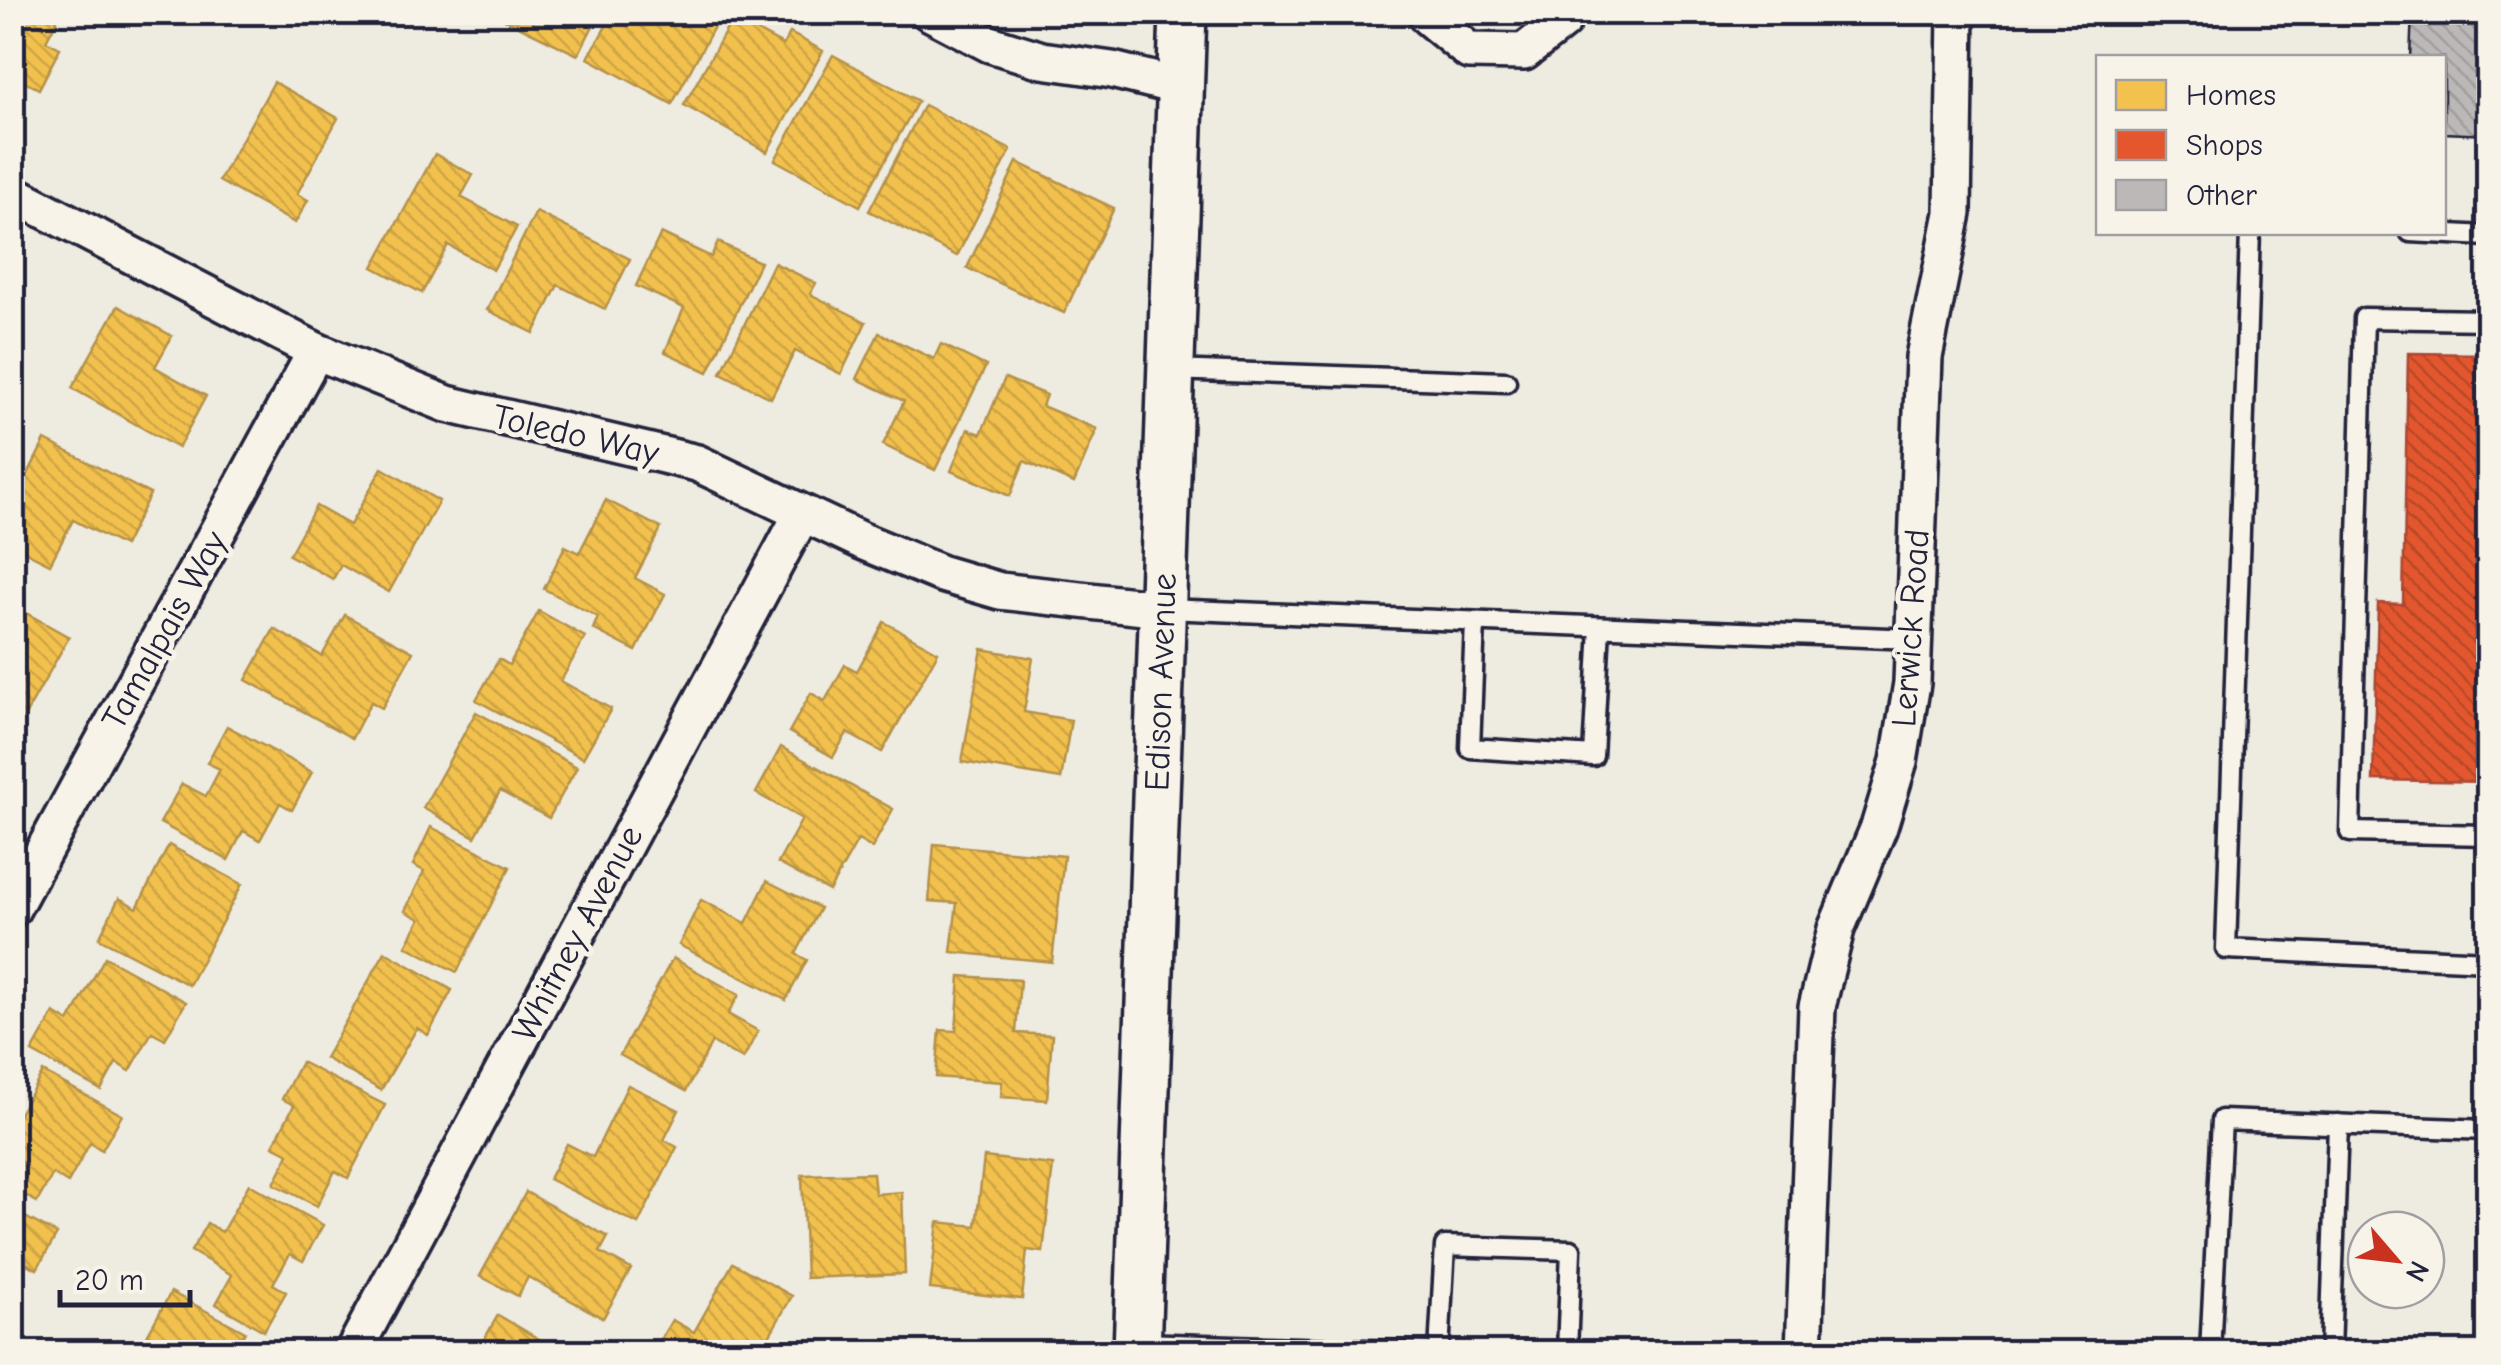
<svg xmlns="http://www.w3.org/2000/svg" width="2501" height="1365" font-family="'Comic Neue',sans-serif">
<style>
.homes{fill:url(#homes-back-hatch);stroke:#b49148;stroke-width:2.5}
.shops{fill:url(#shops-back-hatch);stroke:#aa4732;stroke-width:2.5}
.building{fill:url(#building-back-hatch);stroke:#22223b;stroke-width:2.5}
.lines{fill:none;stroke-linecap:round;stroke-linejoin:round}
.service-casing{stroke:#22223b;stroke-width:25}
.minor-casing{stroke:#22223b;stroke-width:42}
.tertiary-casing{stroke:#22223b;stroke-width:52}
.service{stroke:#f7f3e8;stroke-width:18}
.minor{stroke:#f7f3e8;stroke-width:35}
.tertiary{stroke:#f7f3e8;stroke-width:45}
.labels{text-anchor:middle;stroke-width:10;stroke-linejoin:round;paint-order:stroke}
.street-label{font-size:35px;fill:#22223b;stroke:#f7f3e8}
</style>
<defs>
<pattern id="homes-back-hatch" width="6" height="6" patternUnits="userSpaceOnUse" patternTransform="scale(2.5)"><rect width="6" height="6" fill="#f2c14e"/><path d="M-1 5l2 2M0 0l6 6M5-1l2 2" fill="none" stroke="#cfa645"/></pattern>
<pattern id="shops-back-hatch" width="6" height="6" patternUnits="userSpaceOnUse" patternTransform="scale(2.5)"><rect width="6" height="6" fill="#e4572e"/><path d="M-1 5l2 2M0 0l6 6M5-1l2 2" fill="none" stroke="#b84828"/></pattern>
<pattern id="building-back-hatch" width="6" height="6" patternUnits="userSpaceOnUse" patternTransform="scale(2.5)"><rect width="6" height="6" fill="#bbb8b7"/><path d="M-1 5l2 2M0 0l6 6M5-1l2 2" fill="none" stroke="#a09e9e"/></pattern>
</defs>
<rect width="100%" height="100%" fill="#eeebe1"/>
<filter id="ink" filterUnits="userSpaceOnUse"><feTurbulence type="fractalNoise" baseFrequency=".01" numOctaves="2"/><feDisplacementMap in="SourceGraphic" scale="20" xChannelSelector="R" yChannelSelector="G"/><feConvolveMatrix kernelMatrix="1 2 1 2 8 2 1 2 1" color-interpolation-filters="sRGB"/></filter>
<g filter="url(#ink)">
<g class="homes">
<polygon points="12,12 61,12 46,41 60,48 39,89 12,75"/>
<polygon points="498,12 600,12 578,55 496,15"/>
<polygon points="614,12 722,12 672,104 588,58"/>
<polygon points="733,18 783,45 790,33 823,51 767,152 684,105"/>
<polygon points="833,55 918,101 860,206 775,160"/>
<polygon points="274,82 338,118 297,194 308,200 295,223 219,181"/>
<polygon points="924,105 1011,150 957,256 869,211"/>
<polygon points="435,154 473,175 461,197 517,227 493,270 448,245 422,293 373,267"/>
<polygon points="1017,162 1114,208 1064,313 967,268"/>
<polygon points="536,212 630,259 605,309 558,285 534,333 487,310"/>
<polygon points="661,233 711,257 718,242 760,262 708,372 665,352 684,308 636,286"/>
<polygon points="774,263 816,283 810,294 866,322 841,374 795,351 771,398 721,373"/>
<polygon points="118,306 172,336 155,367 206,396 178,448 72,388"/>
<polygon points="879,333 934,359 941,344 986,366 935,470 883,445 904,401 857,379"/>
<polygon points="1005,378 1046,395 1042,406 1097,429 1074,483 1024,461 1010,496 951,471 968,429 981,434"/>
<polygon points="45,440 150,494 124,546 73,520 50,564 12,545 12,484 21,488"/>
<polygon points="382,468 439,501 389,592 341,565 333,579 289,555 316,506 350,525"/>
<polygon points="606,500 661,528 635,578 665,594 636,651 593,629 598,617 544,589 565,546 579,553"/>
<polygon points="12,605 69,637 13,737 12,737"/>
<polygon points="539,611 585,637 561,681 611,709 583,758 476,700 499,659 509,665"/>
<polygon points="345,615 413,652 382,708 371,702 352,738 246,680 274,629 322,656"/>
<polygon points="884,622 938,652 882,752 847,733 833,757 789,732 811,693 825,701 845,665 857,671"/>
<polygon points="982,649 1033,658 1024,712 1071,720 1061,779 962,762"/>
<polygon points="476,712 577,767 549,818 500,791 475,837 423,808"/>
<polygon points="227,726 312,772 292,810 280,803 260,840 243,831 228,860 160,823 182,784 206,796 220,769 207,763"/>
<polygon points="781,747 893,809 872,848 858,840 829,891 778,863 802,819 756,793"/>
<polygon points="431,827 510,867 457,972 406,946 420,919 405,911 424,871 413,865"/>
<polygon points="934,844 1064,856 1052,962 951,952 957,903 929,901"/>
<polygon points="169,845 242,884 189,985 99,938 119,898 137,908"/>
<polygon points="767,881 820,908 796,954 807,960 786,1000 679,945 701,900 746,923"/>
<polygon points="385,952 452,990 428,1035 417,1028 381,1090 325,1058"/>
<polygon points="105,957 186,1002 165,1039 152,1032 130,1071 116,1063 101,1090 32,1052 54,1013 69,1022"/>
<polygon points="673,958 739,995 728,1014 758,1031 743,1059 712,1042 686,1091 620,1055"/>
<polygon points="960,976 1020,980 1016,1033 1052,1035 1047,1100 1001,1097 1002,1082 936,1077 940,1030 956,1031"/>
<polygon points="301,1062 385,1105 348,1178 335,1171 317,1206 274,1184 289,1154 273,1146 294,1105 282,1099"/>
<polygon points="43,1072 122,1115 102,1150 90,1143 68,1183 53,1174 37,1202 12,1188 12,1126"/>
<polygon points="628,1085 679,1110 664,1140 677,1147 638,1224 549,1179 567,1144 593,1157"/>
<polygon points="984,1157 1053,1165 1043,1252 1027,1250 1022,1299 930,1289 938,1222 976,1226"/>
<polygon points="873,1173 875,1194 902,1192 905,1274 806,1278 802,1175"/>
<polygon points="249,1184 323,1225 303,1261 290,1254 273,1284 286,1292 264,1331 216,1304 232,1275 191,1251 207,1223 222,1232"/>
<polygon points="526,1192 608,1237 600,1252 631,1269 603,1318 528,1277 518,1296 480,1276"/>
<polygon points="12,1210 57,1234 37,1269 27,1264 12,1290"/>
<polygon points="733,1263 792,1296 760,1352 653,1352 672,1320 694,1332"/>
<polygon points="171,1292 245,1332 234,1352 138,1352"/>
<polygon points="498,1315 549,1345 545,1352 477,1352"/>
</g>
<polygon class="shops" points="2408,353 2487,354 2484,458 2488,458 2488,782 2373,780 2378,603 2403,604"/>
<polygon class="building" points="2412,12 2488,13 2488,135 2444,133 2444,58 2410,58"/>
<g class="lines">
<defs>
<g id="service">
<polyline points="2250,232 2226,949 2488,961"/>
<polyline points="2410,232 2488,236"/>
<polyline points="2488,320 2364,318 2350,832 2488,835"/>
<polyline points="1171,370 1506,382"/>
<polyline points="1165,609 1914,639"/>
<polyline points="1475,622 1470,748 1593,756 1600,627"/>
<polyline points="1139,1343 1428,1352"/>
<polyline points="1439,1352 1445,1246 1571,1250 1567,1352"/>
<polyline points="2210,1352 2222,1120 2488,1130"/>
<polyline points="2330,1352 2338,1124"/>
</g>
<g id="minor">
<polyline points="929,12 990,44 1042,60 1112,70 1181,87"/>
<polyline points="1429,12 1428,17 1469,51 1524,52 1563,21 1564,12"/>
<polyline points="12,193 316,351 447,404 697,463 862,541 942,574 1000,591 1162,609"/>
<polyline points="12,909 316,351"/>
<polyline points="353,1352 802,514"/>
<polyline points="1804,1352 1817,1007 1836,929 1879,827 1899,761 1912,683 1924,357 1953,213 1956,12"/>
</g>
<polyline id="tertiary" points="1137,1352 1183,12"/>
</defs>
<use href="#service" class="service-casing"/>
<use href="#minor" class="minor-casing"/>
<use href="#tertiary" class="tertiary-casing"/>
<use href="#service" class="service"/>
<use href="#minor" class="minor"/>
<use href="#tertiary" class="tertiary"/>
</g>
</g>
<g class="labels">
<g class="street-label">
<text transform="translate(576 434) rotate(13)" y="12">Toledo Way</text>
<text transform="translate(1910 628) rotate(-86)" y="12">Lerwick Road</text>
<text transform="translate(164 630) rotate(-61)" y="12">Tamalpais Way</text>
<text transform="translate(1160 682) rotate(-88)" y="12">Edison Avenue</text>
<text transform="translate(577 933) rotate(-62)" y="12">Whitney Avenue</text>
</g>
</g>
<rect width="2501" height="1365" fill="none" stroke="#f7f3e8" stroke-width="50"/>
<rect x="25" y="25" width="2451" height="1315" fill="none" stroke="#22223b" stroke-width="4" filter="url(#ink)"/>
<rect x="2096" y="55" width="350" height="180" fill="#f7f3e8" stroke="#a29fa3" stroke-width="2.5"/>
<rect x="2116" y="80" width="50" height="30" fill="#f2c14e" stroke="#a29fa3" stroke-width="2.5"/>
<text x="2186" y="105" font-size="30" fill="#22223b">Homes</text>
<rect x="2116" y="130" width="50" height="30" fill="#e4572e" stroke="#a29fa3" stroke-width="2.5"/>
<text x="2186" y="155" font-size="30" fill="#22223b">Shops</text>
<rect x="2116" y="180" width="50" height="30" fill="#bbb8b7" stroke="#a29fa3" stroke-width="2.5"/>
<text x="2186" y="205" font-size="30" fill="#22223b">Other</text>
<g transform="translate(2396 1260) rotate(118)"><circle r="48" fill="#f7f3e8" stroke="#a29fa3" stroke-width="2.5"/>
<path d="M0-8L18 38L0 25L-18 38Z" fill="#c8321e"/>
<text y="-15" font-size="28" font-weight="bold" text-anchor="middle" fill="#22223b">N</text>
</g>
<path d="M60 1290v15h130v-15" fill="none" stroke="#22223b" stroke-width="5"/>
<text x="75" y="1290" font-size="30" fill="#22223b" stroke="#f7f3e8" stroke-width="8" paint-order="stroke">20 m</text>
</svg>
